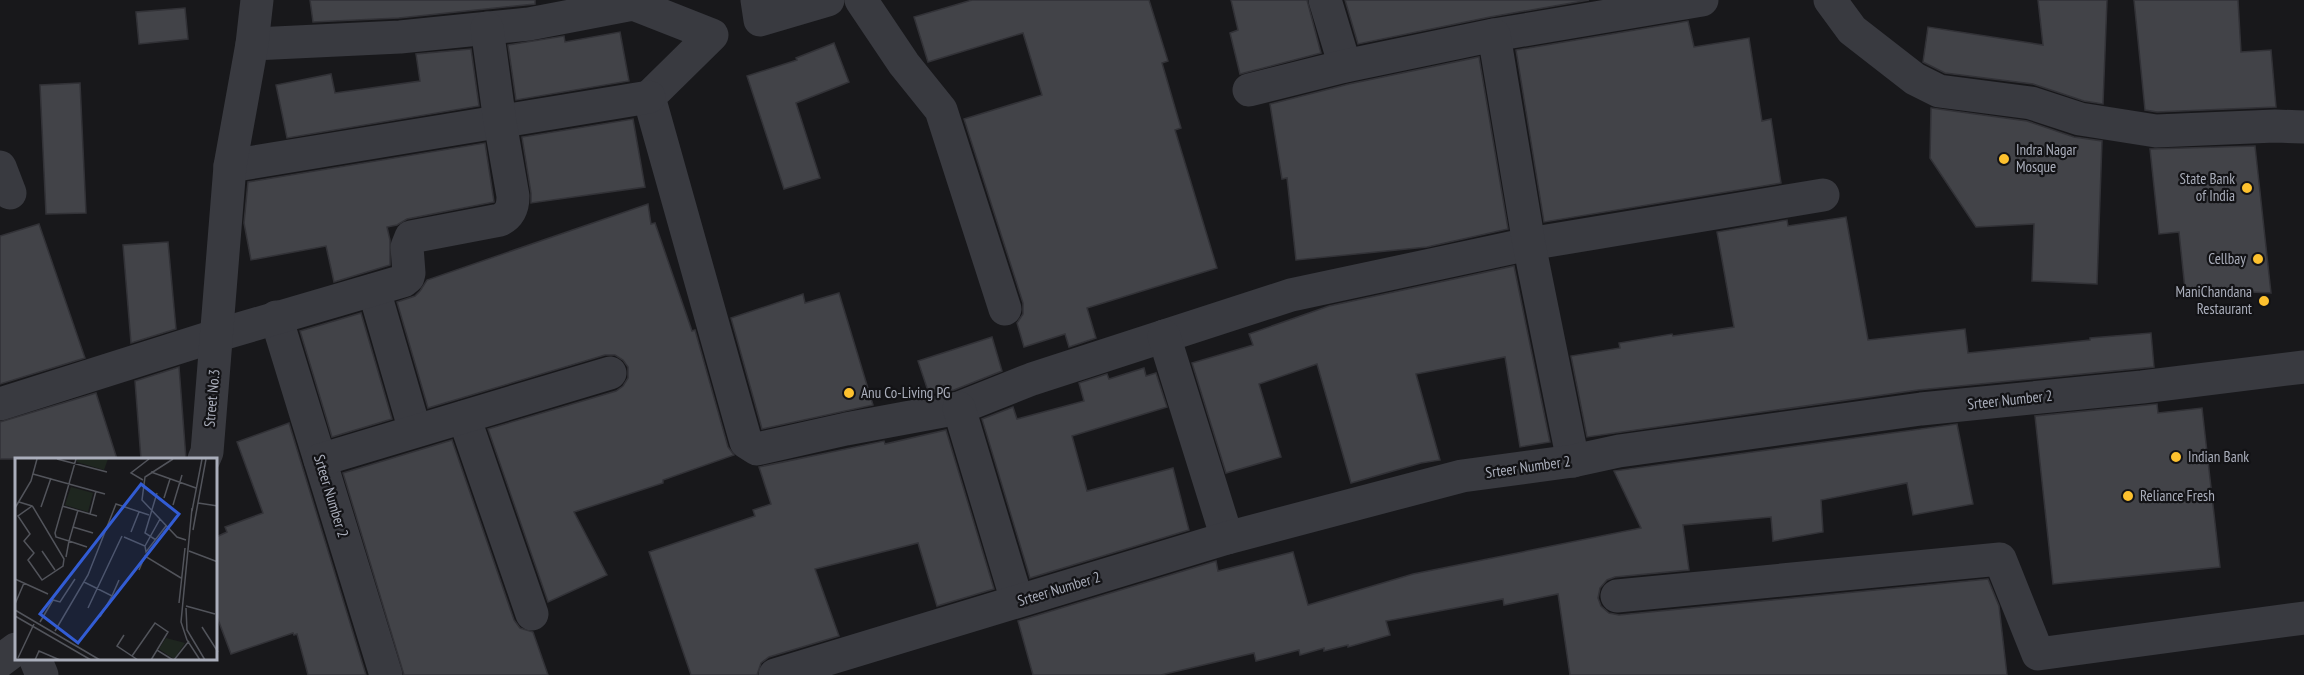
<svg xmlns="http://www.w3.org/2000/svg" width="2304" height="675" font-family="'PT Sans Narrow',sans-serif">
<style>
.building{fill:#424348;stroke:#323237;stroke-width:1.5}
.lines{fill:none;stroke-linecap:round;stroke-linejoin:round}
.minor{stroke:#393a40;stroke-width:33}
.poi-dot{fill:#fdc12e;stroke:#131316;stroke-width:2}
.labels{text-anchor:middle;stroke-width:4.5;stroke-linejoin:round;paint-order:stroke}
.poi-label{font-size:15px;fill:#aaaebb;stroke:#131316;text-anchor:start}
.street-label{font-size:15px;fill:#aaaebb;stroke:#131316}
.inset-road{fill:none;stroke:#52545b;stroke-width:1.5}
.view{fill:#325cd4;fill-opacity:0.15;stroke:#325cd4;stroke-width:3}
.inset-edge{fill:none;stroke:#aaaebb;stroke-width:3}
</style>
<rect width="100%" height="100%" fill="#18181b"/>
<g class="building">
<polygon points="310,0 535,0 535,4 399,18 313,22"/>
<polygon points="972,0 1149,0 1168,61 1162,63 1181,128 1175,130 1217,268 1087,308 1096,338 1069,347 1065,334 1024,347 1017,323 1023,314 1023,303 964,119 1042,95 1023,33 928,62 914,17"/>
<polygon points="1231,0 1307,0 1321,53 1240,74 1230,33 1238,30"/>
<polygon points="1345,0 1589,0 1490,17 1358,44"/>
<polygon points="2038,0 2107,0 2103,104 2084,101 2033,84 1945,73 1923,62 1928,27 2043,45"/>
<polygon points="2134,0 2238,0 2241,52 2271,50 2276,107 2157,112 2145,110"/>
<polygon points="185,8 188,39 139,44 136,12"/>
<polygon points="1688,21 1694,47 1749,38 1762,121 1771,119 1781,183 1544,222 1516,50"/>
<polygon points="620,32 629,81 516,100 508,45 564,36 565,42"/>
<polygon points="834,43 849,82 796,103 820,178 784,189 747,76 797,60 796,58"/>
<polygon points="471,49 479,106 287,138 276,85 331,74 335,93 420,81 416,54"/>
<polygon points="1479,57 1508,229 1427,247 1296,260 1287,178 1282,179 1270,104 1349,84"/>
<polygon points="80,83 86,213 46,214 40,85"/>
<polygon points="1931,108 2027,121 2074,137 2102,141 2097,284 2032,281 2034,224 1976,227 1930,158"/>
<polygon points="633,119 645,187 531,203 531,193 522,137"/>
<polygon points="485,143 494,202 407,219 397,225 387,227 390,240 390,265 334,282 326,246 251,260 244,223 248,182"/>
<polygon points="2255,146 2271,293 2185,289 2179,232 2159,234 2150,149"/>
<polygon points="648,204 651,224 655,223 692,331 695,330 728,447 734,455 663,480 663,483 574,512 607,575 548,602 488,429 616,391 623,386 628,378 628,367 623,360 615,355 605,355 428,408 397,302 415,296 420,291 427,280"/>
<polygon points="1846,217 1868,340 1965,329 1968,353 2090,340 2090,338 2151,333 2154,367 1918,390 1587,437 1571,356 1620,348 1619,343 1672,334 1673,336 1734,327 1717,232 1787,220 1788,226"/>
<polygon points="39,224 85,358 0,384 0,236"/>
<polygon points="168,242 176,329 131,343 123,245"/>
<polygon points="1514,266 1550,442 1520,447 1505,357 1416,374 1440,460 1421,463 1351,483 1317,364 1259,384 1281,457 1226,473 1192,363 1253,345 1249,334 1329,306"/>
<polygon points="839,293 873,405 762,429 731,318 803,294 805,303"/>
<polygon points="361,313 392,419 332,437 300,331"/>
<polygon points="992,337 1002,371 954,390 929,394 918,361"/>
<polygon points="179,367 186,459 141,459 135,381"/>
<polygon points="1144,368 1146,376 1156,373 1167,407 1072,436 1087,491 1173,468 1189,530 1030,578 982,419 1013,407 1017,419 1084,401 1079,383 1107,374 1109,379"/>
<polygon points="96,393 117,459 0,459 0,422"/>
<polygon points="2157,404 2158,413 2202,408 2220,567 2053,584 2035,416"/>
<polygon points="289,423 366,675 308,675 297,634 294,635 293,633 231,654 216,614 216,537 227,532 225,527 263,513 237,442"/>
<polygon points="1957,424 1973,504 1913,515 1907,483 1821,500 1823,532 1773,541 1771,517 1683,525 1689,570 1615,577 1607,580 1600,588 1598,598 1601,606 1609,613 1619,615 1988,579 1999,606 2007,675 1570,675 1558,594 1504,605 1503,599 1386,621 1390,635 1348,647 1348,645 1324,651 1324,648 1300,655 1299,650 1256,661 1254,653 1161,675 1033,675 1018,621 1216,561 1218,571 1293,552 1308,605 1413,574 1641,528 1614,471"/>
<polygon points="946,430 994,589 937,606 918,543 815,569 839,636 769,657 761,663 757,675 691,675 649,552 755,516 753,510 771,504 759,467 884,441 885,444"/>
<polygon points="452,440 514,620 520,628 533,632 548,675 404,675 343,473"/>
</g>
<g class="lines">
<g class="minor">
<polyline points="757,0 760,20 828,0"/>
<polyline points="861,0 904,64 941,110 1005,309"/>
<polyline points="1325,0 1345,66"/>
<polyline points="1830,0 1852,30 1915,79 1939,91 2031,103 2080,119 2156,131 2275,126 2304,127"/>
<polyline points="1494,35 1702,0"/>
<polyline points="252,44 400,37 529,24 633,4 712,35 649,97 746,442 757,449 846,429 959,408 1032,379 1291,295 1529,244 1823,195"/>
<polyline points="1249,90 1345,66 1494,35 1529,244 1573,461"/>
<polyline points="230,166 649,97"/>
<polyline points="0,167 10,193"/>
<polyline points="374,290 415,431"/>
<polyline points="276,317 386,675"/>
<polyline points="1164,336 1227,538"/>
<path d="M 0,404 L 215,336 L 403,281 L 408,277 L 409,273 L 407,247 L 411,237 L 500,220 C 510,215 513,208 513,196 L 500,122 L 487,28"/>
<polyline points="959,408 1017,601"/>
<polyline points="464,417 532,614"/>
<polyline points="204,459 207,452 230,166 252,44 257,0"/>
<polyline points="320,460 610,373"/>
<polyline points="1617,596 2000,559 2038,654 2304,618"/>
<polyline points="35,658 42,675"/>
<polyline points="0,661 16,649"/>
<polyline points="775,675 1227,538 1405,491 1462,476 1573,461 1619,451 1921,409 2142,387 2304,367"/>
</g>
</g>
<g class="poi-dot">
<circle cx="2004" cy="159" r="6"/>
<circle cx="2247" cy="188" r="6"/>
<circle cx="2258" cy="259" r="6"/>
<circle cx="2264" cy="301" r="6"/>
<circle cx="849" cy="393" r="6"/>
<circle cx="2176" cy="457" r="6"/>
<circle cx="2128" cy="496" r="6"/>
</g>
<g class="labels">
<g class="poi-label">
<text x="2016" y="155">Indra Nagar<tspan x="2016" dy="17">Mosque</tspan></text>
<text x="2235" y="184" text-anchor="end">State Bank<tspan x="2235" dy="17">of India</tspan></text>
<text x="2246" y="264" text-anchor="end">Cellbay</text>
<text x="2252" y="297" text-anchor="end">ManiChandana<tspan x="2252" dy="17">Restaurant</tspan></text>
<text x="861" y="398">Anu Co-Living PG</text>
<text x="2188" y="462">Indian Bank</text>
<text x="2140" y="501">Reliance Fresh</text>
</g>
<g class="street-label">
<text transform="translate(212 398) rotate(-85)" y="5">Street No.3</text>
<text transform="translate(2010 400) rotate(-6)" y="5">Srteer Number 2</text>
<text transform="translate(1528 467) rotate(-8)" y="5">Srteer Number 2</text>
<text transform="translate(331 496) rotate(73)" y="5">Srteer Number 2</text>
<text transform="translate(1059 589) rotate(-17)" y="5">Srteer Number 2</text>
</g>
</g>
<g transform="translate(15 458)">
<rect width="202" height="202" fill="#18181b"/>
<path d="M 62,1 L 93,1 L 89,12 L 62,4 ZM 56,29 L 78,35 L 73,54 L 50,47 ZM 151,180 L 170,185 L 159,201 L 144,191 Z" fill="#1e261f"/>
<path class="inset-road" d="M 42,1 L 92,14M 158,1 L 130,19 L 127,42 L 162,79 L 171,82M 136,14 L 181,30M 18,16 L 90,36M 128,22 L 116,15 L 134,1M 149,40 L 155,21M 4,44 L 17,48 L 18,49 L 49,101 L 48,108 L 27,122 L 13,102 L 19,95 L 9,83 L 15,76 L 3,58 L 17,48M 183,45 L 203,48M 158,47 L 167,17M 47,48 L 82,58M 26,49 L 36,20M 0,50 L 16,23 L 22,1M 177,50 L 166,164 L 172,182 L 185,202M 63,52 L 54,83 L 72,89M 177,53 L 187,1M 75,56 L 81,33M 58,69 L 78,75M 178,72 L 191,1M 116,74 L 124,54M 109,79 L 130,88 L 131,94 L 151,68M 141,82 L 130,75 L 142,35M 130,88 L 145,61M 27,93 L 40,112M 174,93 L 203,104M 51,99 L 54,83 L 41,79 L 40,75 L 61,1M 124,112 L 130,98 L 166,120M 0,121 L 33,136M 69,124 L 97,138 L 104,122M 164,145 L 170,90M 0,146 L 9,125M 171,148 L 200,156M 73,150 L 107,78M 171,150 L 172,172 L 190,202M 0,152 L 85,202M 0,158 L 76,202M 85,159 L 97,138M 25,164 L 38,142 L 45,144 L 60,121M 187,169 L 203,194M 40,173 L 73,117 L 101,46 L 134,57M 109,177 L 102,188 L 123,202M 117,198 L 140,165 L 153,174 L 142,192M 3,200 L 19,166M 20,202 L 24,193 L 45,202M 136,202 L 142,192 L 158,202M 159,202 L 174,183"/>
<path class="view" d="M 126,26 L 164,56 L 63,185 L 25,156 Z"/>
<rect width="202" height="202" class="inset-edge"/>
</g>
</svg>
